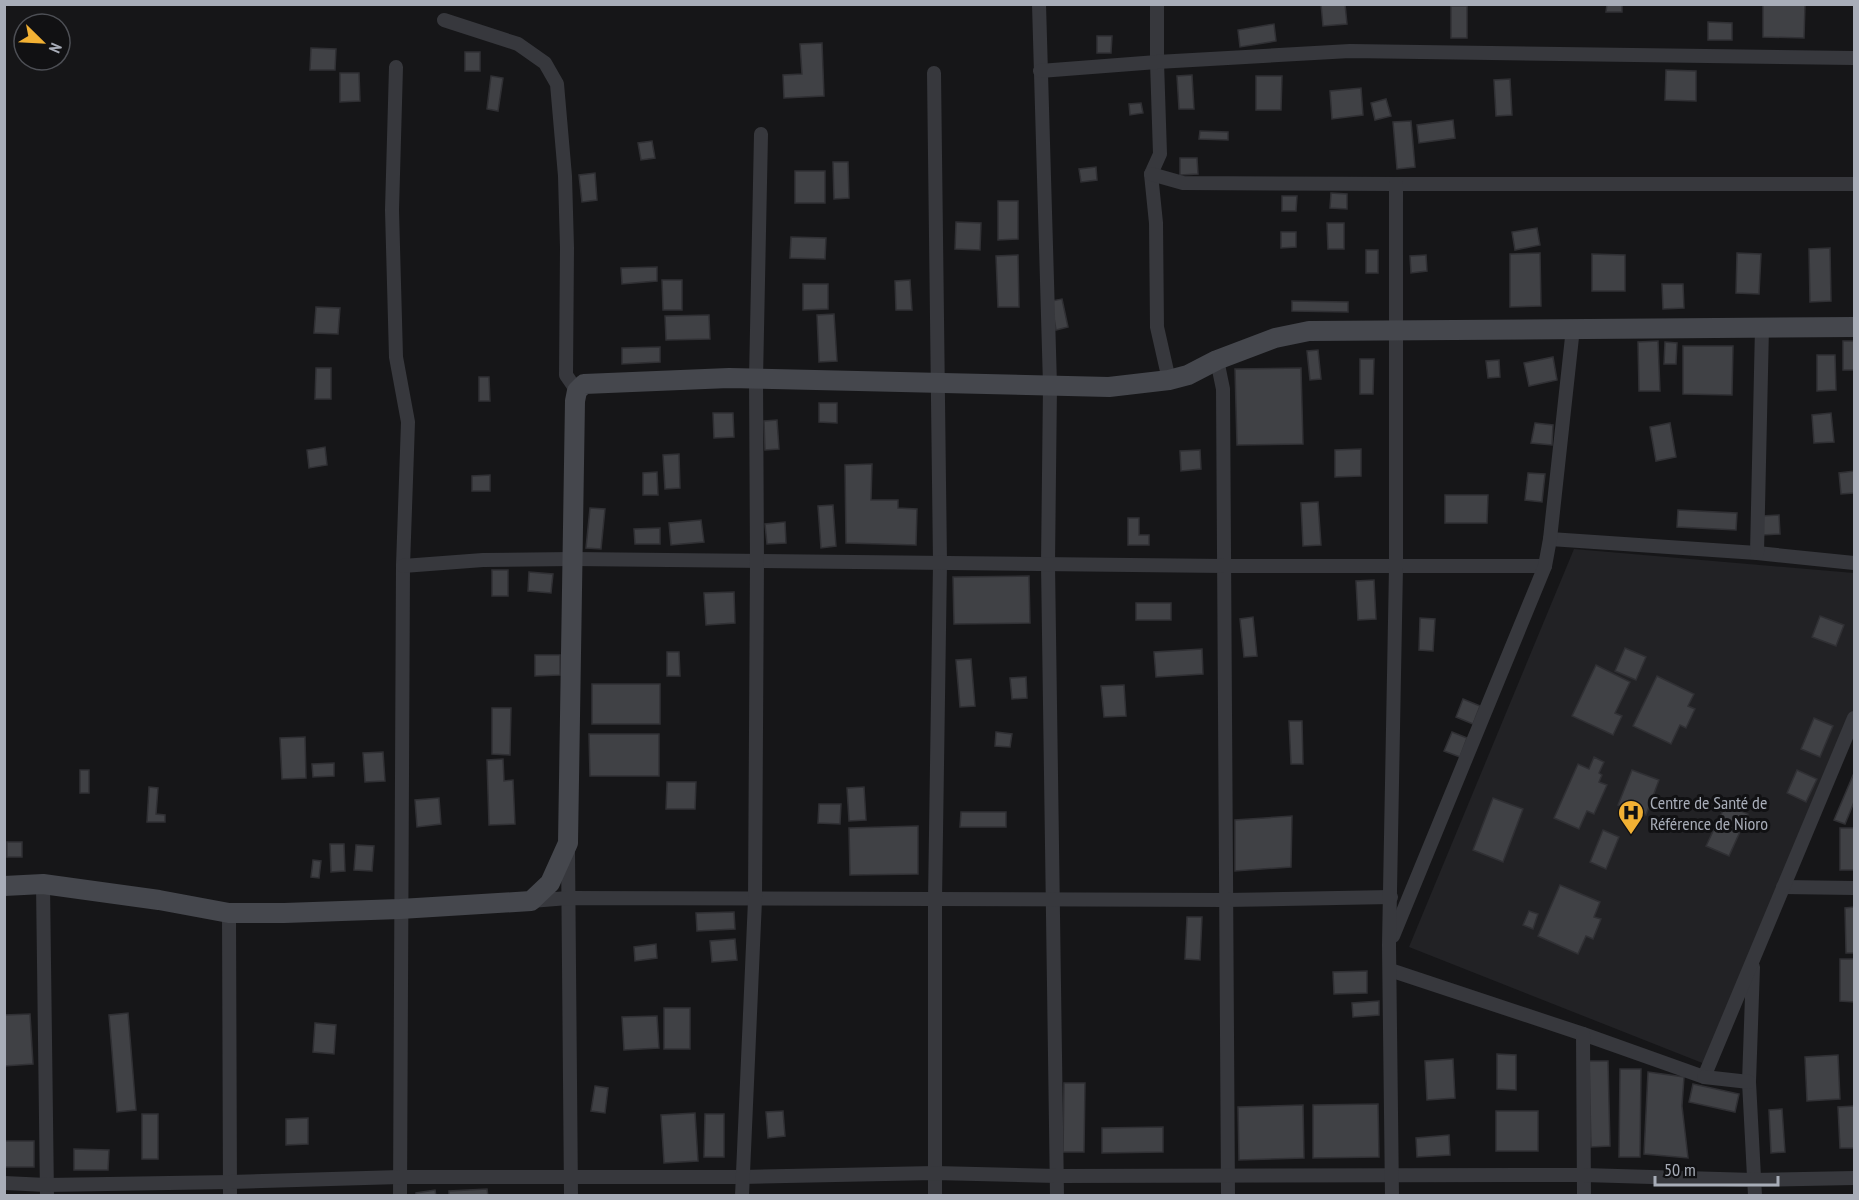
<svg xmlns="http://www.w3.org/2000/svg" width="1859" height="1200" font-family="'PT Sans Narrow',sans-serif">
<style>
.built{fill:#222225}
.building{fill:#404145;stroke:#303034;stroke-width:1.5}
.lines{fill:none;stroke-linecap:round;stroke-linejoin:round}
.street{stroke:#37383d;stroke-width:14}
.secondary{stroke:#45474d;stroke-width:20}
.labels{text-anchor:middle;stroke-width:6;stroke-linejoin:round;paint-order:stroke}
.poi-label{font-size:18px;fill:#a8adb8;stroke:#111113;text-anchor:start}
</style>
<rect width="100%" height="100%" fill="#161618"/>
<polygon class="built" points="1574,549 1854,573 1854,724 1710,1066 1409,947"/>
<g class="building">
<polygon points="1321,4 1345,4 1347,24 1323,26"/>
<polygon points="1607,4 1622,4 1622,12 1606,12"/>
<polygon points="1763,4 1805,4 1804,38 1763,37"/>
<rect x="1451" y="6" width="16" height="32"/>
<polygon points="1708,22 1732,23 1732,40 1708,40"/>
<polygon points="1274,24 1276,41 1240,47 1238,30"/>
<polygon points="1097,36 1112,36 1111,53 1097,53"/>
<polygon points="822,43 824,96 784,98 783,75 802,74 800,44"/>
<polygon points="311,48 336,49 335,70 310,70"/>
<rect x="465" y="52" width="15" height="19"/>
<polygon points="1666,70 1696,71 1696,101 1665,100"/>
<polygon points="340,73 359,73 360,101 340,102"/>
<polygon points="1192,75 1194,109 1179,109 1177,76"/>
<polygon points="491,76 503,78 498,111 487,109"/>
<polygon points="1256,76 1282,76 1281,110 1256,110"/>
<polygon points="1510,79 1512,115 1496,116 1494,80"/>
<polygon points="1361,88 1363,115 1332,119 1330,91"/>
<polygon points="1386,99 1391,116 1375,120 1371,103"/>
<polygon points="1141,103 1143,113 1130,115 1129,104"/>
<polygon points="1453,120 1455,138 1419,143 1417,125"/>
<polygon points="1411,121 1415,167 1397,169 1393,122"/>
<polygon points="1200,131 1228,132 1228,140 1199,139"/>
<polygon points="652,141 655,158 641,160 638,143"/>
<polygon points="1180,158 1197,158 1198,174 1180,175"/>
<polygon points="833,162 848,162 849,198 834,199"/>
<polygon points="1096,167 1097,180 1081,182 1079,169"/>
<rect x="795" y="171" width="30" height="32"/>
<polygon points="595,173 597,200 582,202 579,175"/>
<polygon points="1331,193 1347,194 1347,209 1330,208"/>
<polygon points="1282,196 1297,196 1296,211 1282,211"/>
<polygon points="998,201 1018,201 1018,239 998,240"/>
<polygon points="956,222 981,223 980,250 955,249"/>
<polygon points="1327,223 1344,223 1344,249 1328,249"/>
<polygon points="1537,228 1540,245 1515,250 1512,232"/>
<polygon points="1281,232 1296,232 1296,247 1281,248"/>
<polygon points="791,237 826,238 825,259 790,258"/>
<polygon points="1830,248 1831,301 1810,302 1809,249"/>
<rect x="1366" y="250" width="12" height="23"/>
<polygon points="1540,253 1541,306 1510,307 1510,254"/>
<polygon points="1737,253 1761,254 1759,294 1736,293"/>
<polygon points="1592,254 1625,255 1625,291 1592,291"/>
<polygon points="1018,255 1019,307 998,307 996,256"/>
<polygon points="1426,255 1427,271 1411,273 1410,256"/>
<polygon points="657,267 657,281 622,284 621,268"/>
<polygon points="662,280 682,280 682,310 663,310"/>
<polygon points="910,280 912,310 896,310 895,281"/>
<polygon points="803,284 828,284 828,309 803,310"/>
<polygon points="1662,284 1683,284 1684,308 1663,309"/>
<polygon points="1062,299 1068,327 1056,330 1051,301"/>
<polygon points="1292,301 1348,302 1348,312 1292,311"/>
<polygon points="316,307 340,308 338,334 314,333"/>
<polygon points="834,314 837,361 819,362 817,315"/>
<polygon points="709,315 710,339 666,340 665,316"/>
<polygon points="1658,341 1660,391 1639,391 1638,342"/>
<rect x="1843" y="341" width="11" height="29"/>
<polygon points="1665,342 1677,343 1676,364 1664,364"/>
<polygon points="1683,346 1733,346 1732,395 1683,394"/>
<polygon points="660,347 660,362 622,364 622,348"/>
<polygon points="1318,350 1321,379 1310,380 1307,351"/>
<polygon points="1817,355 1835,355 1836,390 1817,391"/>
<polygon points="1553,357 1557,380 1529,386 1524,363"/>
<polygon points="1360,359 1374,359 1373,394 1360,394"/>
<polygon points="1499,360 1500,377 1488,378 1486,361"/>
<polygon points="316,368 331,368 331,399 315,399"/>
<polygon points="1301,368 1303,444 1237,445 1235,369"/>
<polygon points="479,377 489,377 490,401 479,401"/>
<polygon points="819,403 837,403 837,423 819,422"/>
<polygon points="713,413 733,413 734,437 714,438"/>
<polygon points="1831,413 1834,442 1814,443 1812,415"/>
<polygon points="777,420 779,449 765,450 764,421"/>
<polygon points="1535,423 1553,425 1552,445 1531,443"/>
<polygon points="1670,423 1676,457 1656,461 1650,427"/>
<polygon points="325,447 327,465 309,468 307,450"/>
<polygon points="1361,449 1361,476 1335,477 1335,450"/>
<polygon points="1200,450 1201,469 1181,471 1180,451"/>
<polygon points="679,454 680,488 665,489 663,455"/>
<polygon points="872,464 871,500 898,500 898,508 917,509 916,545 846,543 845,465"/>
<polygon points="1854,471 1854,493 1841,494 1839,473"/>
<polygon points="657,472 658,495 643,495 643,473"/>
<polygon points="1528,473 1545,474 1542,502 1525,500"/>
<polygon points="490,475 490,491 472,491 472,476"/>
<polygon points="1445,495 1488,495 1487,523 1445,523"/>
<polygon points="1318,502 1321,545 1303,546 1301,503"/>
<polygon points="833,505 836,546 821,548 818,506"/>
<polygon points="590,508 605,509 601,549 586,548"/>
<polygon points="1678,510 1737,513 1736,530 1677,527"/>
<polygon points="1779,515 1780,534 1762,535 1761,516"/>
<polygon points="1128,518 1139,518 1139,535 1149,535 1149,545 1128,545"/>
<polygon points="701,520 704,542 671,545 669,523"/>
<polygon points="785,522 786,543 767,544 765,524"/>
<polygon points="660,528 660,544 635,544 634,529"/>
<rect x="492" y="570" width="16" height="26"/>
<polygon points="529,572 553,574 551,593 528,591"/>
<polygon points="1029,576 1030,623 954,624 953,577"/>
<polygon points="1374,580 1376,619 1358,620 1356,581"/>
<polygon points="734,592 735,623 706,625 704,593"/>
<rect x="1136" y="603" width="35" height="17"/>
<polygon points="1820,616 1844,625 1836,646 1812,637"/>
<polygon points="1253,617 1257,656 1244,657 1240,619"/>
<polygon points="1420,618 1435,619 1433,651 1419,650"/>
<polygon points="1625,648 1646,657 1636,680 1615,671"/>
<polygon points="1202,649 1203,674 1156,677 1154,652"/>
<polygon points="667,652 679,652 680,676 667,676"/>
<polygon points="535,655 560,655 560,675 535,676"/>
<polygon points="971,659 975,706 960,707 956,660"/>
<polygon points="1596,665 1630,682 1615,713 1622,716 1613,735 1572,716"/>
<polygon points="1657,676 1694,694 1688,706 1695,709 1686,728 1680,725 1671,744 1633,726"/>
<polygon points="1026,677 1027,698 1012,699 1010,678"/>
<rect x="592" y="684" width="68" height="40"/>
<polygon points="1124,685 1126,716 1104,717 1101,686"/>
<polygon points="1463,699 1480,706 1473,724 1456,717"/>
<polygon points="492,708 511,708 510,755 492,754"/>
<polygon points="1814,718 1833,726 1820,757 1801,749"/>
<polygon points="1289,721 1302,721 1303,764 1291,764"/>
<polygon points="996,732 1012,734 1010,747 995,746"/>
<polygon points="1452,732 1467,738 1460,757 1444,751"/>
<polygon points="589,734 659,734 659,776 590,776"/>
<polygon points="305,737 306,778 282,779 280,738"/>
<polygon points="383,752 385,781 365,782 363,753"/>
<polygon points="1594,757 1604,762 1599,773 1602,775 1599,782 1607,785 1594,814 1587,811 1579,829 1554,818 1578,764 1589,769"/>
<polygon points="503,759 504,781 513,780 515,824 489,825 487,760"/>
<polygon points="334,763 334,776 313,777 312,764"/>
<rect x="80" y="770" width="9" height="23"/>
<polygon points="1632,770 1659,780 1646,815 1618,805"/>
<polygon points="1797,770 1817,779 1806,802 1787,793"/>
<polygon points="1854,773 1854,802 1845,824 1834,820"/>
<polygon points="667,782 696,782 695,809 666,809"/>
<polygon points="149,787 158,788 156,814 165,815 165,822 147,822"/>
<polygon points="864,787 866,820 849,821 847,788"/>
<polygon points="439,798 441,824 417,827 415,800"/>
<polygon points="1493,798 1523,809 1503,862 1473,850"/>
<polygon points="819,804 841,804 840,824 818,823"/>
<polygon points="1726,804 1748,814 1729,856 1706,846"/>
<polygon points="961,812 1006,812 1006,827 960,827"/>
<polygon points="1292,816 1291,867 1235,871 1235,820"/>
<polygon points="918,826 918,874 850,875 849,828"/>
<rect x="1840" y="828" width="14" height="42"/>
<polygon points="1603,830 1619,837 1606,869 1590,862"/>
<rect x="7" y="842" width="15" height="15"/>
<polygon points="330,844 344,844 345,871 331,872"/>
<polygon points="356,845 374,846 372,871 354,870"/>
<polygon points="313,860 321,861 319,878 311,877"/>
<polygon points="1560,885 1600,902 1594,917 1601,919 1593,939 1586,936 1578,954 1538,936"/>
<polygon points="1854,907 1854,953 1846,953 1845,908"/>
<polygon points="1529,911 1538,914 1533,929 1523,925"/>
<polygon points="734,912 735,929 697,931 696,913"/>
<polygon points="1187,917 1202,917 1200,960 1185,959"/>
<polygon points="735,939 737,960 712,962 710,941"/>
<polygon points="656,944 657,958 635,961 634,947"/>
<polygon points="1840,959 1854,959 1854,1002 1840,1001"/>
<polygon points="1367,971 1367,993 1334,994 1333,972"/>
<polygon points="1379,1001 1379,1015 1353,1017 1352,1003"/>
<rect x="664" y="1008" width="26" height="41"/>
<polygon points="128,1013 136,1110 117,1112 109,1015"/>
<polygon points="30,1014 33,1064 4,1066 4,1015"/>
<polygon points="657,1016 659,1048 624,1050 622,1017"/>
<polygon points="315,1023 336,1025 334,1054 313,1052"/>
<polygon points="1497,1054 1516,1055 1516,1090 1497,1089"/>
<polygon points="1838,1055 1840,1099 1807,1101 1805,1057"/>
<polygon points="1453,1059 1455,1098 1427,1100 1425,1061"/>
<polygon points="1589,1061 1608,1061 1610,1146 1591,1147"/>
<polygon points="1620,1069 1641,1069 1640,1157 1619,1157"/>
<polygon points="1648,1072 1684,1077 1682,1106 1688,1158 1644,1154"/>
<polygon points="1064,1083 1085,1083 1084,1152 1063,1152"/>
<polygon points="1693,1084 1739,1094 1735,1112 1689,1102"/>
<polygon points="595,1086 608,1088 605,1113 591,1111"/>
<polygon points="1378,1104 1379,1157 1313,1158 1313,1105"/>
<polygon points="1303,1105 1304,1158 1239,1160 1238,1107"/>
<polygon points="1854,1106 1854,1148 1840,1148 1838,1107"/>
<polygon points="1782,1109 1785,1152 1771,1153 1769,1110"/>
<polygon points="783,1111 785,1136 768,1138 766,1112"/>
<rect x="1496" y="1111" width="42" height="40"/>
<polygon points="695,1113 698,1161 664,1163 661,1115"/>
<rect x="142" y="1114" width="16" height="45"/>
<polygon points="705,1114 724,1114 724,1157 704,1157"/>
<polygon points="308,1118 308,1144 286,1145 286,1119"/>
<polygon points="1163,1127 1163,1152 1102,1153 1102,1128"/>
<polygon points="1449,1135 1450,1155 1417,1157 1416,1138"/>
<rect x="4" y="1141" width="30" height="26"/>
<polygon points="74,1149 109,1150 108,1170 74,1170"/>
<polygon points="487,1189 488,1196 449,1196 449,1191"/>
<polygon points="435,1190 436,1196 416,1196 416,1193"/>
</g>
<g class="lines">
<g class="street">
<polyline points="1039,4 1050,385 1048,564 1057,1196"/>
<polyline points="1157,4 1157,62 1160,154 1151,174 1156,223 1157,327 1169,380"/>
<polyline points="444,20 518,44 545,63 557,84 565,176 567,248 566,375 577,391"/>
<polyline points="396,67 392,210 396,357 408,422 403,566 400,1196"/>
<polyline points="1040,71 1157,62 1350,51 1854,58"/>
<polyline points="934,73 940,563 935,900 935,1196"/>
<polyline points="1151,174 1183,183 1396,184 1854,184"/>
<polyline points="1217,360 1223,389 1228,1196"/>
<polyline points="1550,539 1757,553 1854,563"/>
<polyline points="1757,553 1762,327"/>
<polyline points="403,566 483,560 573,559 1224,566 1545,566"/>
<polyline points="568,850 571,1196"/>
<polyline points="43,884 47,1196"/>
<polyline points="1783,887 1854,888"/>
<polyline points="531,901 568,898 1226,900 1391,897"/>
<polyline points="229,913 230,1196"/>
<polyline points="1393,936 1545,566 1550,539 1573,328"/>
<polyline points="1753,967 1749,1082 1755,1196"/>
<polyline points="1390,970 1583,1034 1704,1077 1854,718"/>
<polyline points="1583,1034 1584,1196"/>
<polyline points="1704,1077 1749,1082"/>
<polyline points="4,1183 47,1185 230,1182 400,1177 742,1177 935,1173 1057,1176 1584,1175 1753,1180 1854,1178"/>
<polyline points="742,1196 755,900 757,561 756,379 761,134"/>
<polyline points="1392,1196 1389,945 1396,567 1396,184"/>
</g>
<polyline class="secondary" points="4,886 43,884 159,900 229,913 284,913 400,909 531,901 550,883 568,843 575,401 577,391 584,384 729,378 1109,387 1169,380 1188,375 1217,360 1275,338 1309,331 1854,327"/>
</g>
<defs>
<symbol id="hospital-pin" viewBox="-11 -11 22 30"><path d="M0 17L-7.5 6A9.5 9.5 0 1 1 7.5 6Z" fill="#f2b134" stroke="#111113"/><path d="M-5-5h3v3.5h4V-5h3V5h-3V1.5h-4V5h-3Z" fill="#111"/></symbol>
</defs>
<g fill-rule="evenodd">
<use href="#hospital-pin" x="1616" y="798" width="30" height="40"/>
</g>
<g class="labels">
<g class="poi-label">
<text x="1650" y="809">Centre de Santé de<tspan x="1650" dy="21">Référence de Nioro</tspan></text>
</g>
</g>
<rect width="1859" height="1200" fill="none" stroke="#a8adb8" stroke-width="12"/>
<g transform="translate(42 42) rotate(114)"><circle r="28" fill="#111113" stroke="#4d4f55" stroke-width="1.5"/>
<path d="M0-4.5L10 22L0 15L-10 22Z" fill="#f2b134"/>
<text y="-9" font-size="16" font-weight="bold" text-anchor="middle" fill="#a8adb8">N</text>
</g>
<path d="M1655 1176v9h123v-9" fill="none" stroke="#a8adb8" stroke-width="3"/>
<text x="1664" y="1176" font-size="18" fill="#a8adb8" stroke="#111113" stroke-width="4.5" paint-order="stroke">50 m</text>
</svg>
